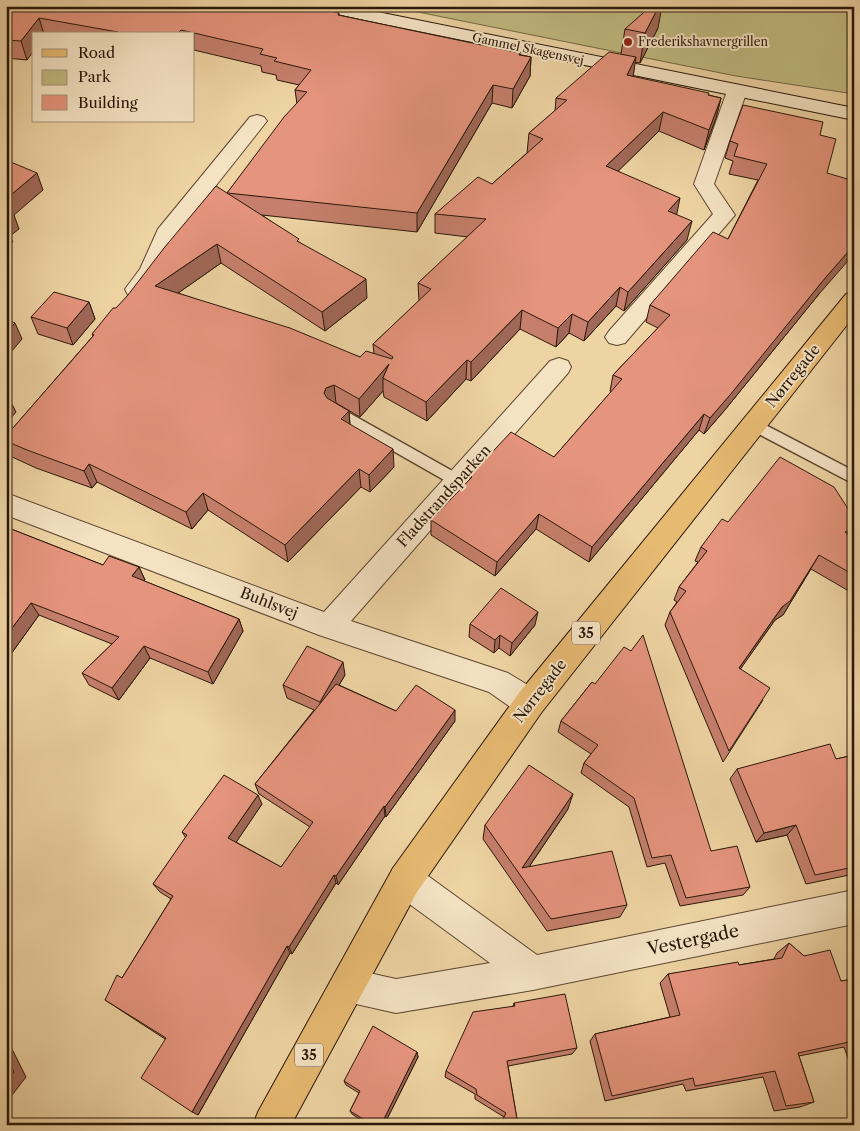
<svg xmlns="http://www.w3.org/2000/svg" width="860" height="1131" font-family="'Libre Caslon Text',serif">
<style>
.green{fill:#c0ba80;stroke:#756844}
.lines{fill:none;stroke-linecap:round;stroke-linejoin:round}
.lane-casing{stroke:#5b462f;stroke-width:3}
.street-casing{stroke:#5b462f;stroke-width:2}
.secondary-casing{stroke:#2a1708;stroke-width:2}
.primary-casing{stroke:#2a1708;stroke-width:2}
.lane{fill:#f4e2c3;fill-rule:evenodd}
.street{fill:#f4e2c3;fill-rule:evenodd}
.secondary{fill:#f4e2c3;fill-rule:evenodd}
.primary{fill:#e7ba72;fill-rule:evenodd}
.wall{fill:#c57f6c;stroke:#2a1708}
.shaded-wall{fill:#a06858;stroke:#2a1708}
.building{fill:#e5947d;stroke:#2a1708}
.poi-dot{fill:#8f2418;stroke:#f4e2c3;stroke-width:2}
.labels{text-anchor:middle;stroke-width:4;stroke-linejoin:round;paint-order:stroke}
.far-poi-label{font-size:12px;fill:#2a1708;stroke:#f4e2c3;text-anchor:start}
.far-street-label{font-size:12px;fill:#2a1708;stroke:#f4e2c3}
.shield{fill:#f4e2c3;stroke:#675440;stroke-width:1}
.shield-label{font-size:14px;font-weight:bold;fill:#2a1708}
.street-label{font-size:15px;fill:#2a1708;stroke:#f4e2c3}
.near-street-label{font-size:18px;fill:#2a1708;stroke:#f4e2c3}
</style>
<rect width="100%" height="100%" fill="#eed3a3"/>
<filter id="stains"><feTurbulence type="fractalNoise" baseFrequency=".004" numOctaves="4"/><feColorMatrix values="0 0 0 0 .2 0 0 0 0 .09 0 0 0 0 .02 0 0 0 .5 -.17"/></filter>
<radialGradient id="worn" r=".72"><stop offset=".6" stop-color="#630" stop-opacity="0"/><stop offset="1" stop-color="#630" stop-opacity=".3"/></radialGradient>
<polygon class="green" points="388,6 854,6 854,94 736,76"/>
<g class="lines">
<defs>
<g id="lane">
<polygon points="364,6 374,6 367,17 363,18 358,15"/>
<polygon points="335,405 463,477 466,481 463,485 458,487 453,485 330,415 328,411 330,407"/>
<polygon points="754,419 854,471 854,484 749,429 747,425 749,421"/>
</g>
<g id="street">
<polygon points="737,85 744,87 747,91 714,184 735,215 625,343 617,345 609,343 605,337 609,331 713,214 694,184 727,91 730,87"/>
<polygon points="257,115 264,117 267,121 176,236 158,277 144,295 136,297 128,295 125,289 140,269 158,229 250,117"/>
<polygon points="559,358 568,361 571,367 568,373 351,621 508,673 541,693 545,703 541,713 530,717 519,713 489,692 319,635 6,515 6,493 324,612 550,361"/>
<polygon points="405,864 417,868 537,955 854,890 854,924 533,990 396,1013 347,1002 335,997 330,985 335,973 347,968 396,979 490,963 393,892 389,880 393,868"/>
</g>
<polygon id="secondary" points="311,6 348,6 854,108 854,120 320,11 314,10"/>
<polygon id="primary" points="854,292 854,316 541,713 417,892 291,1125 253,1125 258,1112 393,868 519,693 846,294"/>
</defs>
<use href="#lane" class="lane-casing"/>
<use href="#street" class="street-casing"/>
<use href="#secondary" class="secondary-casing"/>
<use href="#primary" class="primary-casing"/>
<use href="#lane" class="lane"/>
<use href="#street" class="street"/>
<use href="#secondary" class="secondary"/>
<use href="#primary" class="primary"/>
</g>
<g class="wall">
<polygon points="6,6 339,13 339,15 531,57 530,76 512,108 492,103 417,232 262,215 299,242 367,298 325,331 221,263 178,293 360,357 374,354 373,344 419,301 418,283 468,237 435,233 435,214 492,184 527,153 529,133 555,111 556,98 621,54 625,29 658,28 640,63 635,62 633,77 721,98 716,118 704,150 659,131 618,171 676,214 687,240 624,311 616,306 584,341 569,333 556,347 520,329 471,381 466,379 427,421 384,397 383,391 360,417 336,403 349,411 350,424 394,467 370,492 361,487 288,562 208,510 192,529 97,482 92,488 36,468 10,456 6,449 6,436 93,336 92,334 227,193 297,104 295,90 299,85 277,80 276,75 262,72 261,66 194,50 194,34 34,34 27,60 6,58"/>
<polygon points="820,135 827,173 819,294 724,411 704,434 699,430 589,562 536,529 495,576 431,535 431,520 470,480 470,476 554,457 611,392 610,391 613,375 658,328 646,322 650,305 728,239 758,180 729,174 733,161 725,158 730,141"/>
<polygon points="89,302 95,319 73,345 38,334 31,317"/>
<polygon points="728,522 853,540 854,594 811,569 783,615 775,620 740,669 763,700 723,762 665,625 670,612 677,602 674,600 679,587 698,562 695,561 701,547"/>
<polygon points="6,527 103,565 139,567 145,580 144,581 239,619 243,631 213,684 150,658 119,700 89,685 82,673 112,644 39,615 11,654 6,652"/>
<polygon points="470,624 535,625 510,656 499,648 494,653 469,637"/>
<polygon points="345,675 339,685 396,711 455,721 386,817 385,816 338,885 336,883 292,954 290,953 198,1115 165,1039 105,1000 122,978 171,899 160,892 153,884 186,838 182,832 262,804 236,842 281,867 310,827 259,794 255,784 314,710 287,698 283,685"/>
<polygon points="592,682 711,851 750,887 743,895 680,906 665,863 647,867 629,807 581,773 584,763 591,754 558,732 561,721"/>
<polygon points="854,755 854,874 806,884 787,835 756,842 730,779 737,769 836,759"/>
<polygon points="568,809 529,867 627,905 620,917 547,931 483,839 485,825"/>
<polygon points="789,943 804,956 841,981 854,979 854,1075 844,1047 799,1056 814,1102 800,1107 774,1111 763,1077 686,1091 683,1084 605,1101 590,1041 595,1034 670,1017 660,983 668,974 739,965 774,959 777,953"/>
<polygon points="514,1003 577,1048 572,1054 508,1066 518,1125 504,1117 475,1099 475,1094 445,1077 446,1071 513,1006"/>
<polygon points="417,1052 418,1057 384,1125 369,1125 352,1114 350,1111 359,1093 346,1085 344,1081"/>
</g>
<g class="shaded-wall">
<polygon points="659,6 662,6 658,28 640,63 645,33"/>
<polygon points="39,18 44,34 34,34 34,51 27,60 21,41"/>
<polygon points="531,57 530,76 512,108 513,89"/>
<polygon points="636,57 633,77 627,75"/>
<polygon points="493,85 492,103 417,232 417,213"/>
<polygon points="721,98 716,118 704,150 709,130"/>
<polygon points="663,112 659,131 603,186 606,166"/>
<polygon points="37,173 43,190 14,215 19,229 10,236 13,242 6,248 6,199"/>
<polygon points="680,198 676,218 668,211"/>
<polygon points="692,221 687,240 624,311 628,292"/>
<polygon points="217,244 221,263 161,305 155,286"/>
<polygon points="854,245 854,254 819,294 724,411 704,434 710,418 826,277"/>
<polygon points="366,279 367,298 325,331 322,312"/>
<polygon points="620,287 616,306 584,341 588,322"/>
<polygon points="89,302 95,319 73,345 67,328"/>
<polygon points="522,310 520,329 471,381 471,362"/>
<polygon points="572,314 569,333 556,347 558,328"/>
<polygon points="15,323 22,339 6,358 6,333"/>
<polygon points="467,360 466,379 427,421 426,402"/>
<polygon points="389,364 383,378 383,391 360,417 359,399"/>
<polygon points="334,385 336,403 328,406 324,393 326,388"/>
<polygon points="8,396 16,412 6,424 6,399"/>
<polygon points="349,411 350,429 341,419"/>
<polygon points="704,414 699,430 589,562 592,547"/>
<polygon points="393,449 394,467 370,492 369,475"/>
<polygon points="89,464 97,482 92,488 84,471"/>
<polygon points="359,469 361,487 288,562 285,545"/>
<polygon points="203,493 208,510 192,529 186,512"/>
<polygon points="539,514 536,529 495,576 497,562"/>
<polygon points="854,530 854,539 852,542 845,532"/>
<polygon points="819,555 783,615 775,620 732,681 739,668"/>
<polygon points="139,567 145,580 138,589 132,576"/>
<polygon points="31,603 39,615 11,654 6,648 6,636"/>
<polygon points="538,612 535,625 510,656 512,643"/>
<polygon points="239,619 243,631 213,684 208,672"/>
<polygon points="500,635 499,648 494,653 495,640"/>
<polygon points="144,646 150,658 119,700 112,688"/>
<polygon points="343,662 345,675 322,714 320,702"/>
<polygon points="455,710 455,721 386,817 385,807"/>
<polygon points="573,794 568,809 522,877 522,868"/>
<polygon points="258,795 262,804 233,847 228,838"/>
<polygon points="384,806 385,816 338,885 336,876"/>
<polygon points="796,825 787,835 756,842 764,833"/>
<polygon points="334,875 336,883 292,954 289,947"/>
<polygon points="287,946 290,953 198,1115 192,1112"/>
<polygon points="6,1037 26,1077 6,1103"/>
<polygon points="417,1052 418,1057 384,1125 381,1125"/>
</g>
<g class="building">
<polygon points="6,6 304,6 339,13 338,15 520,53 519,55 531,57 513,89 493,85 417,213 227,193 284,117 307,92 295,90 311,70 274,61 277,58 260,54 263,49 181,30 177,34 115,34 118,32 39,18 21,41 6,40"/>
<polygon points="651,6 659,6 645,33 625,29"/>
<polygon points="609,52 636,57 627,75 709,93 708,95 721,98 709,130 663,112 606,166 680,198 668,211 692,221 628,292 620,287 588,322 572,314 558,328 522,310 471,362 467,360 426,402 383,378 389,364 359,399 334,385 326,388 324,393 327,398 349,411 341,419 393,449 369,475 359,469 285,545 203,493 186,512 89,464 84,471 27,450 6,441 6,436 94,335 92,334 113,308 116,308 128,295 164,248 216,186 299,239 297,241 366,279 322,312 217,244 155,286 290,328 360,357 366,351 392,359 393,357 373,344 431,289 418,283 486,219 435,214 478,177 492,184 543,139 529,133 567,100 556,98"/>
<polygon points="743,105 823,122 820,135 836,139 827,173 854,181 853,183 854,184 854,245 826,277 730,395 710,418 704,414 592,547 539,514 497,562 431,520 472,477 470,476 511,432 554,457 622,379 613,375 670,315 650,305 713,232 728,239 767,164 734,156 738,144 730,141"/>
<polygon points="6,160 37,173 6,199"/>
<polygon points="6,210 12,212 6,217"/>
<polygon points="54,292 89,302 67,328 31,317"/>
<polygon points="6,319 15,323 6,333"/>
<polygon points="780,457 834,487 854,518 854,530 845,532 854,540 854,575 819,555 790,601 782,607 739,668 770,688 729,751 670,612 686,591 679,587 707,551 701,547 722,519 728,522"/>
<polygon points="6,527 103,565 109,556 139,567 132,576 239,619 208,672 144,646 112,688 82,673 119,637 31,603 6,636"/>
<polygon points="501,588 538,612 512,643 500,635 495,640 470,624"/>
<polygon points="643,635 711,851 737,846 750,887 686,898 671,855 652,858 634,798 584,763 598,745 561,721 592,682 595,684 624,647 631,651"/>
<polygon points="307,646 343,662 320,702 283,685"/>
<polygon points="336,684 396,711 416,685 455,710 385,807 384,806 336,876 334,875 289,947 287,946 192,1112 141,1078 166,1038 105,1000 117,975 122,978 173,896 153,884 187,835 182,832 224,775 258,795 228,838 281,867 313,822 255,784"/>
<polygon points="830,744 836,759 854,755 854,867 815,875 796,825 764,833 737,769"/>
<polygon points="529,765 573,794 522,868 612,851 627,905 551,919 485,825"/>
<polygon points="789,943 804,956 830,950 841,981 854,979 854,1041 798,1053 814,1102 786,1106 775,1071 695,1086 693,1078 612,1096 595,1034 680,1015 668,974 738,962 739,965 782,958"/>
<polygon points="565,994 577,1048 507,1061 518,1125 500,1125 506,1113 477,1095 476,1089 446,1071 473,1012 515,1006 514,1003"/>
<polygon points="373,1026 417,1052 381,1125 373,1125 350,1111 360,1091 344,1081"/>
<polygon points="6,1056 14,1072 6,1083"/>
</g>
<circle class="poi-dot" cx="628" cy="42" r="5"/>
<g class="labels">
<g class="far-poi-label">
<text x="638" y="46">Frederikshavnergrillen</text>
</g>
<g class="far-street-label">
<text transform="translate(528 49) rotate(12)" y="4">Gammel Skagensvej</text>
</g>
<g class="shield">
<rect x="572" y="621.5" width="28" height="23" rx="4"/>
<rect x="295" y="1043.5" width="28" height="23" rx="4"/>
</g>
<g class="shield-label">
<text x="586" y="638">35</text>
<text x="309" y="1060">35</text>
</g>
<g class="street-label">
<text transform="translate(793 376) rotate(-51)" y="5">Nørregade</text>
<text transform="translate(444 496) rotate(-48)" y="5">Fladstrandsparken</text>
<text transform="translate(269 603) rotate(21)" y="5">Buhlsvej</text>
<text transform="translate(540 691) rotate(-52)" y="5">Nørregade</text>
</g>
<g class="near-street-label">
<text transform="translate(693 940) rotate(-12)" y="6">Vestergade</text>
</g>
</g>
<rect width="860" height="1131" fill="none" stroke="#eed3a3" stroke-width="25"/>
<rect x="8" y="8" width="845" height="1116" fill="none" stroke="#2a1708" stroke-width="2.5"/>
<rect x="12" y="12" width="835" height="1106" fill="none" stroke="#2a1708"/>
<rect x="32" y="32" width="162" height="90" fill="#f4e2c3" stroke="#a39178"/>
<rect x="42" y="49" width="25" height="8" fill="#e7ba72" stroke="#a39178"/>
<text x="78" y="58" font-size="15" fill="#2a1708">Road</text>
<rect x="42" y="70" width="25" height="15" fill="#c0ba80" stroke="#a39178"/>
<text x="78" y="82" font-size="15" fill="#2a1708">Park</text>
<rect x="42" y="95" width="25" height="15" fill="#e5947d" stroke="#a39178"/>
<text x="78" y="108" font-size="15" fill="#2a1708">Building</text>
<rect width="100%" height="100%" filter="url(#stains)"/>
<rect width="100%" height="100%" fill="url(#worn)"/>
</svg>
